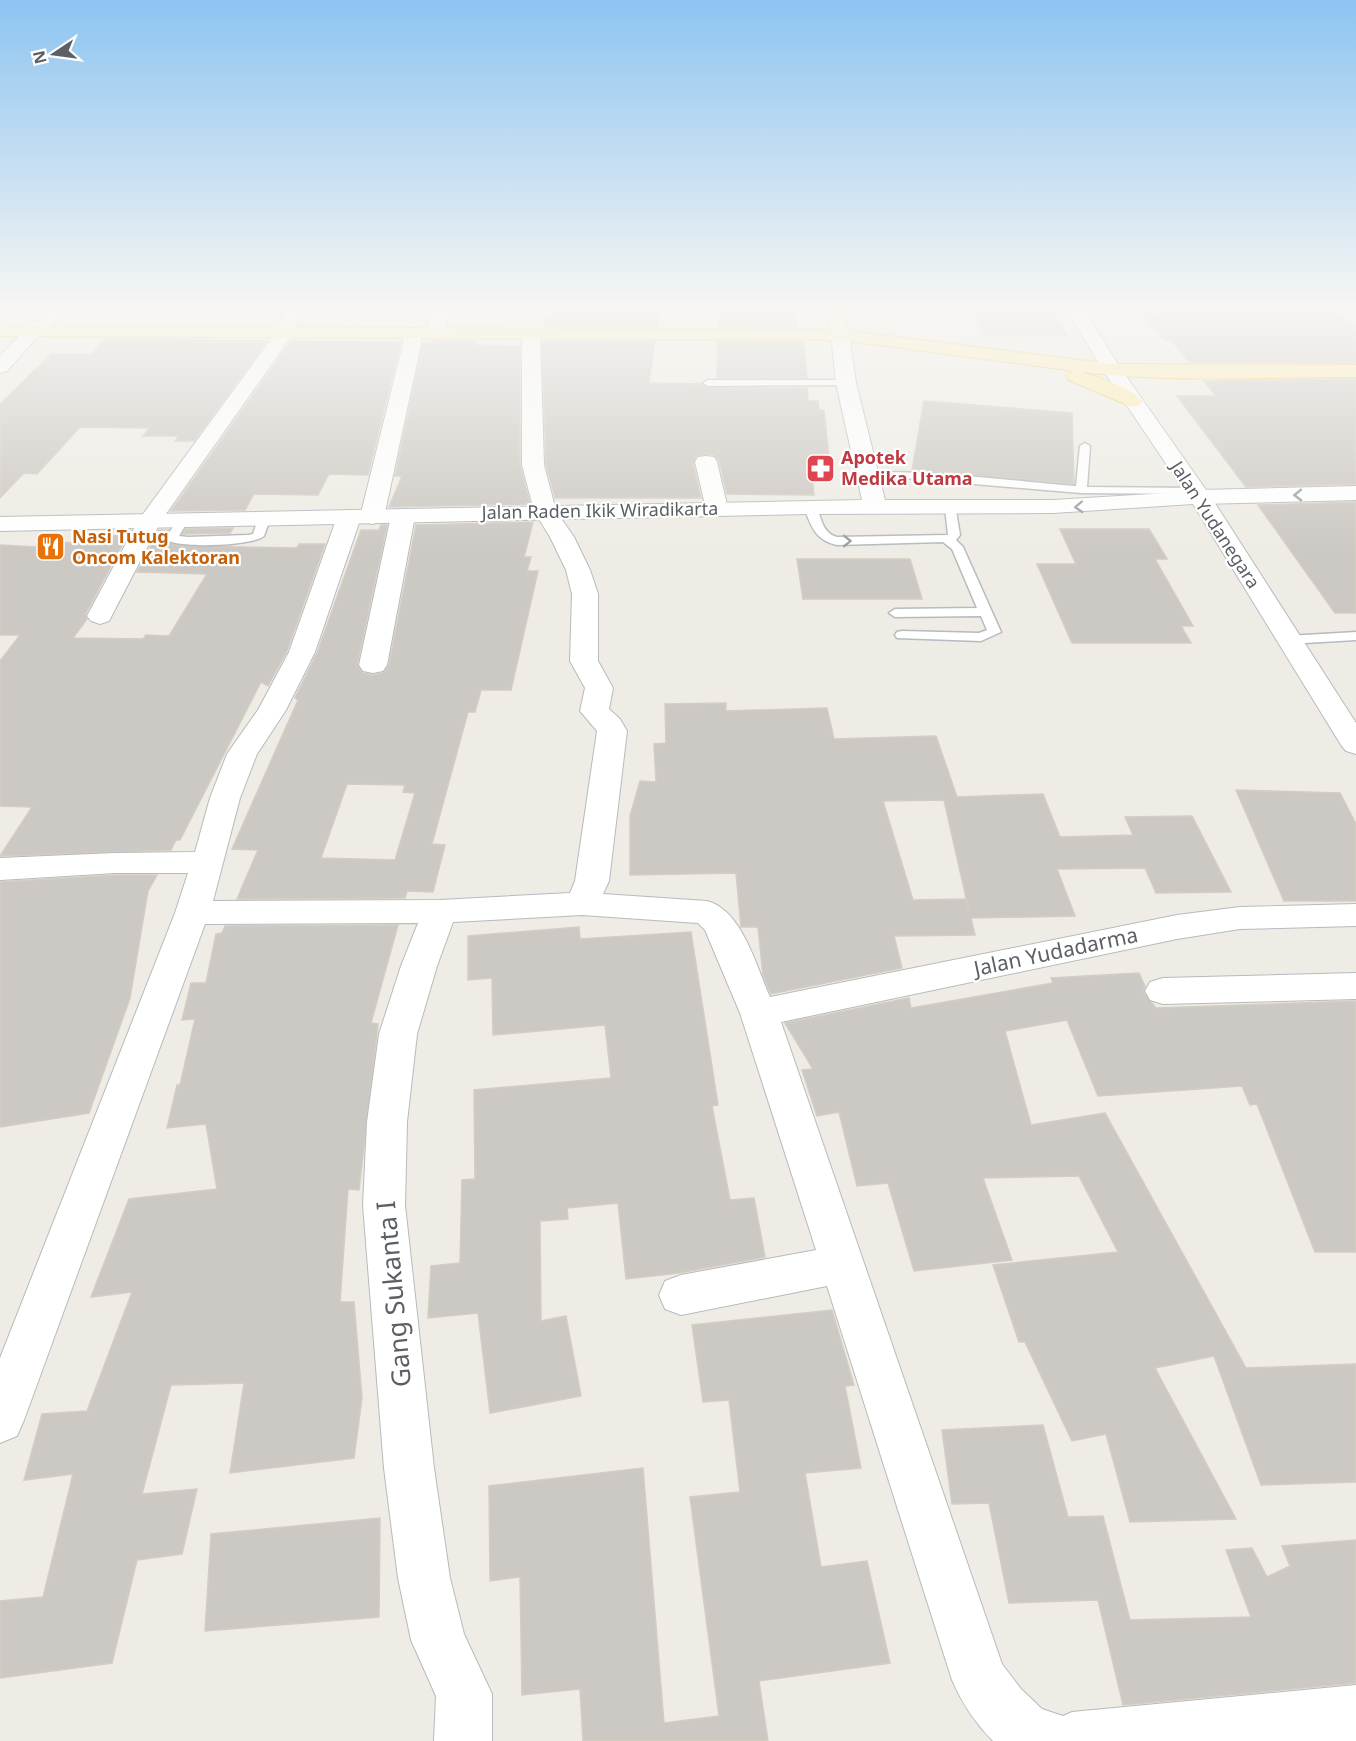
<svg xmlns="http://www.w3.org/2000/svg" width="1356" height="1741" font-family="'Noto Sans',sans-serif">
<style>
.building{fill:#ccc8c3;stroke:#d3cdc3;stroke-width:1.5;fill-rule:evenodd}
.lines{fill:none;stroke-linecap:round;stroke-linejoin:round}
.lane-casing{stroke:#b7babe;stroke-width:3}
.street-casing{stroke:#b7babe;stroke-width:2}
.secondary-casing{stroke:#b6b9be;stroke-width:2}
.primary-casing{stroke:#efbf5c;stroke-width:2}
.lane{fill:#fff;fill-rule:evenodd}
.street{fill:#fff;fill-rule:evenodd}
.secondary{fill:#fff;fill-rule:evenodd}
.primary{fill:#feecaa;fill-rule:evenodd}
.oneway{stroke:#9da0a3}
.labels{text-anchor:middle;stroke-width:4.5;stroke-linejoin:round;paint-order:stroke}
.far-health-label{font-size:18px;font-weight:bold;fill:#be3a42;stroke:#fff;text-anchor:start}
.far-street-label{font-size:18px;fill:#5c6065;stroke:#fff}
.far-food-label{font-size:18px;font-weight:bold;fill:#c56008;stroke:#fff;text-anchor:start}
.street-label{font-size:21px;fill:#5c6065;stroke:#fff}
.near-street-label{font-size:26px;fill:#5c6065;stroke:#fff}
</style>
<rect width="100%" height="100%" fill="#eeece4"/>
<g class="building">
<polygon points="720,305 794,305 797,328 719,327"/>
<polygon points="968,305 1051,307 1068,336 983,335"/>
<polygon points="1152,305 1330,305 1356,328 1356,363 1189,362 1171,340 1164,340 1143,314 1160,314"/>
<polygon points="553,308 660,309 657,327 545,326 547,318 551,318"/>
<polygon points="106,339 267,341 194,441 175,441 179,436 143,436 150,428 80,427 37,474 24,473 0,498 0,404 51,354 92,354"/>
<polygon points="432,340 476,341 475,345 520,346 520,465 530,504 389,507 402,476 395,476 423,343 431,343"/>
<polygon points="291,341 401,342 368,475 329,474 318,495 254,494 245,510 171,511"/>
<polygon points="542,341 655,341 649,383 701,384 708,388 807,388 808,401 818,401 819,410 824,410 831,476 812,476 814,495 727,494 719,461 714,455 706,454 696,456 693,463 701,498 555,498 546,465"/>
<polygon points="718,342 804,342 807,378 717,378"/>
<polygon points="1356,379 1356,484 1246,487 1177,396 1216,396 1204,381"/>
<polygon points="924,401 1072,413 1074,484 912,470"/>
<polygon points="1356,502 1356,613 1335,613 1258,505"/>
<path d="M 533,522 L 524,557 L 531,557 L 527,571 L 538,571 L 511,690 L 481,690 L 475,712 L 468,712 L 432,844 L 445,845 L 433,892 L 407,891 L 405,898 L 237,899 L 258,850 L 232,849 L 298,700 L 295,698 L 317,653 L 361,530 L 379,530 L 381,525 L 387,525 L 357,665 L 363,673 L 373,675 L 383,673 L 389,665 L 416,525 ZM 347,784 L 405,785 L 403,792 L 415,793 L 395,860 L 321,858 Z"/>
<polygon points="233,528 230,533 183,534 186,529"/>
<polygon points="1060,529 1149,529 1167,559 1155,559 1193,626 1181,626 1191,643 1072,643 1037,564 1076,564"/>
<polygon points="159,530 168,530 163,538 164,541 183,546 297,548 299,544 325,544 287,651 268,686 261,682 180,840 176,840 171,850 0,856 32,807 0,806 0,661 20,635 0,635 0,545 36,547 40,542 89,543 94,535 127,536 85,615 87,619 73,638 143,639 146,635 169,636 207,574 137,572"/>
<polygon points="797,559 910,559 922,599 803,599"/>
<path d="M 726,703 L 726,711 L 827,708 L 834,739 L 936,736 L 957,797 L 1043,794 L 1060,837 L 1133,835 L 1125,817 L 1192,816 L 1231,892 L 1156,893 L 1145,868 L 1057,869 L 1075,916 L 971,918 L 975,935 L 894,936 L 902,968 L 771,994 L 763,975 L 758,927 L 741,927 L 736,873 L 630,875 L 630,816 L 640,781 L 656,782 L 654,744 L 666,743 L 665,704 ZM 944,800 L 969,911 L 966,899 L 913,900 L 883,801 Z"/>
<polygon points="1236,790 1340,793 1356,824 1356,901 1284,901"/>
<polygon points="115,875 157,875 148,891 130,998 89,1113 0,1127 0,882"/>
<polygon points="398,925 371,1023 378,1024 359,1190 348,1189 340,1302 354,1302 362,1398 354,1458 230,1473 244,1383 171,1385 142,1494 197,1489 182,1554 137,1560 112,1663 0,1678 0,1601 43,1597 73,1474 24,1480 42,1414 87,1411 132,1292 91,1297 129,1199 217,1189 206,1124 167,1128 177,1085 180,1085 195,1019 182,1020 191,983 206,983 216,934 222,933 225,926"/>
<polygon points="579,927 580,939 691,932 718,1105 712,1106 730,1200 754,1198 765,1257 679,1273 626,1279 618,1203 567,1208 568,1219 540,1221 541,1321 566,1316 581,1396 490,1413 478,1313 428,1318 431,1266 460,1263 462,1180 475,1179 474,1090 611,1078 605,1025 493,1035 492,978 468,980 468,936"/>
<polygon points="1139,973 1145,986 1143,992 1156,1008 1356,1001 1356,1252 1315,1252 1257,1104 1250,1105 1242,1086 1098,1096 1067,1020 1005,1031 1031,1125 1105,1113 1246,1368 1356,1364 1356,1482 1261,1485 1214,1356 1155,1368 1236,1519 1130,1522 1106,1434 1072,1441 1025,1342 1019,1342 993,1265 1118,1252 1079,1176 983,1178 1012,1260 914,1271 888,1183 857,1186 839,1112 817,1116 802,1070 813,1069 785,1023 909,998 911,1008 1053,983 1051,978"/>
<polygon points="832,1310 854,1385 845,1386 861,1468 805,1473 821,1567 867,1561 890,1663 759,1681 768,1741 583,1741 580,1689 522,1695 520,1577 490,1581 489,1486 643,1468 664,1723 719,1716 690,1497 740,1492 729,1400 703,1402 692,1325"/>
<polygon points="1043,1425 1068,1517 1103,1516 1130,1620 1251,1617 1226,1550 1252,1548 1267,1577 1290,1566 1282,1546 1356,1540 1356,1683 1123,1705 1098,1600 1009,1603 989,1503 952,1504 942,1430"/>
<polygon points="380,1518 379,1617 205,1631 211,1534"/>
</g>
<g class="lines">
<defs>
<g id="lane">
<polygon points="846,380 849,381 849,385 708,386 703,383 708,380"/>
<path d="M 1085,443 L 1090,446 L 1087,487 L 1195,488 L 1201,491 L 1195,494 L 1081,493 L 903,478 L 868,479 L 863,476 C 878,464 1045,484 1076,486 L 1080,446 Z"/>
<path d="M 810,504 C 824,509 817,531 837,537 L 948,535 L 945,507 L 947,505 L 955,505 L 960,535 L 956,540 L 963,547 L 1001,632 L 981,641 L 897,638 L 895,635 L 897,632 L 902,631 L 979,633 L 987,630 L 981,616 L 895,617 L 889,613 L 895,609 L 977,608 L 952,549 L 943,542 L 837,545 C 815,540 811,526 804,507 Z"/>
<path d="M 264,516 L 270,519 L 264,536 C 253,546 176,549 165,539 L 178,519 L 182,518 L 188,521 L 179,536 L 188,537 L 248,535 L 253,534 L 258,519 Z"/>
<polygon points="1356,632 1356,640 1288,644 1281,640 1288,636"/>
</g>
<g id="street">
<polygon points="286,305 303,305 295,331 161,521 109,621 100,624 91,621 87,616 138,521 277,331"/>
<polygon points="432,305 450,305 445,333 442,337 430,337 427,333"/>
<polygon points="1344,305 1356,305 1356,312 1350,311"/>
<path d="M 412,328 L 418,329 L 421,333 L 421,344 L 384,517 L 380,522 L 372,524 L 364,522 L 361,517 L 315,652 L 286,710 L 257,754 L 240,798 L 213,901 L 440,900 L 570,893 L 575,881 L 597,731 L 580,711 L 585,688 L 570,661 L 572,594 L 566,570 L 550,537 L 534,511 L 522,465 L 522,333 L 525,329 L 537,329 L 540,333 L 544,465 L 556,511 L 574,537 L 590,570 L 598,594 L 598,661 L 613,688 L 609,709 L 620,719 L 627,731 L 609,881 L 603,894 L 707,901 C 742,910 756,966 770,997 L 1177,915 L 1240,907 L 1356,904 L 1356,926 L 1240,929 L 1177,939 L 781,1022 L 1002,1664 L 1021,1689 L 1042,1709 L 1063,1716 L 1072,1712 L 1356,1685 L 1356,1741 L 993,1741 C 975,1723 962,1703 952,1680 L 827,1286 L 681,1315 L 665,1309 L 659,1295 L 665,1281 L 681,1275 L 816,1250 L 740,1013 L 705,930 L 698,923 L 582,915 L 453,922 L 437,966 L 417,1034 L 407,1122 L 405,1205 L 434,1468 L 450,1578 L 464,1634 L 492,1694 L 492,1741 L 434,1741 L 436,1696 L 411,1640 L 398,1578 L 384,1468 L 363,1205 L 367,1122 L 379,1034 L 401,966 L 418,923 L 205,924 L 24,1420 L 17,1436 L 0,1443 L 0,1358 L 175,913 L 188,873 L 115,873 L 0,880 L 0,858 L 115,853 L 195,852 L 210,798 L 227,754 L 258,710 L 289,652 L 337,517 L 341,512 L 349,510 L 357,512 L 360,517 L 403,344 L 403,333 L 406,329 Z"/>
<polygon points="706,456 714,457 717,462 728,509 725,514 717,516 709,514 706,509 695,462 698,457"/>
<polygon points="1356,486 1356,500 1200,504 1192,502 1189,497 1192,492 1200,490"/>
<polygon points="403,509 411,511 415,516 387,665 383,671 373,673 363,671 359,665 391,516 395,511"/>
<polygon points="1356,973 1356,999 1163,1004 1150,1000 1145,991 1150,982 1163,978"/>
</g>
<g id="secondary">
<polygon points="57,305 76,305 40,334 7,371 0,373 0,356 28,326"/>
<polygon points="1064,305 1081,305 1121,369 1211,497 1356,723 1356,754 1346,751 1341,745 1193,504 1053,513 808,514 0,531 0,517 862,500 836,383 831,335 834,331 846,331 849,335 856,383 885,500 1053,500 1185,492 1103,370"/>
</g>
<path id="primary" d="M 825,305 L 842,305 L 848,331 L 1112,364 L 1356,365 L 1356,377 C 1265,377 1172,383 1082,372 C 1098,378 1132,387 1142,401 L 1139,405 L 1132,407 L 1069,380 L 1066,376 L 1074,371 L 840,340 L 0,336 L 0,326 L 830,330 Z"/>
</defs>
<use href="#lane" class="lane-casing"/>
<use href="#street" class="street-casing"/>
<use href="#secondary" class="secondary-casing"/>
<use href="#primary" class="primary-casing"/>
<use href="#lane" class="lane"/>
<use href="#street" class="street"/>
<use href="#secondary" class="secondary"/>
<use href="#primary" class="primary"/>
</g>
<defs><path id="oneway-chevron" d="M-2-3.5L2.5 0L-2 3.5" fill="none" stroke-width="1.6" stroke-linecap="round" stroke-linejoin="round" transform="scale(1.5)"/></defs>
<g class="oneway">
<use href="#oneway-chevron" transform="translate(1298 495) rotate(179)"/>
<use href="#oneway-chevron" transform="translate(1079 507) rotate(177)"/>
<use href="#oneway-chevron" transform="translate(847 541) rotate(-1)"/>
</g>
<linearGradient id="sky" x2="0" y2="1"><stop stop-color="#8dc4f1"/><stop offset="0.56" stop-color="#f7f6f3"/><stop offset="1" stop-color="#f7f6f3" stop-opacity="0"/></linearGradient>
<rect width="1356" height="548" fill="url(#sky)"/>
<defs>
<symbol id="pharmacy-square" viewBox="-11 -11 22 22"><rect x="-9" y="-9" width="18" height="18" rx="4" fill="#e0444e" stroke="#fff"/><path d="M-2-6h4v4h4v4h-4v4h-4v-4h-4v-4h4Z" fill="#fff"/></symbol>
<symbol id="restaurant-square" viewBox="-11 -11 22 22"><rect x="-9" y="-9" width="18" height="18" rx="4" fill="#e8710a" stroke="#fff"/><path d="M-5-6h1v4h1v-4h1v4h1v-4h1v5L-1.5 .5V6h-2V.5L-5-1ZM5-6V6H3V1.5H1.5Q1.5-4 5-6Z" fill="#fff"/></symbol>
</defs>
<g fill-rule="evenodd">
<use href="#pharmacy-square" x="804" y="452" width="33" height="33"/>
<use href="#restaurant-square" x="34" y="530" width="33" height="33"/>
</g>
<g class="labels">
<g class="far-health-label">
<text x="841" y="464">Apotek<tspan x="841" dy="21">Medika Utama</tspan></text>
</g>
<g class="far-street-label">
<text transform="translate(600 511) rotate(-1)" y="6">Jalan Raden Ikik Wiradikarta</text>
<text transform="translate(1215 525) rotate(57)" y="6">Jalan Yudanegara</text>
</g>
<g class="far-food-label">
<text x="72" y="543">Nasi Tutug<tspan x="72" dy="21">Oncom Kalektoran</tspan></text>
</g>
<g class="street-label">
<text transform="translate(1056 952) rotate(-12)" y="7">Jalan Yudadarma</text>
</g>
<g class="near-street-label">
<text transform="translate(394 1294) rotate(-95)" y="9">Gang Sukanta I</text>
</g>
</g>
<g transform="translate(54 54) rotate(257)" stroke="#ffffff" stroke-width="4.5" paint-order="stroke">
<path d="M0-4.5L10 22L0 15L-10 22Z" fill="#5c6065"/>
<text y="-9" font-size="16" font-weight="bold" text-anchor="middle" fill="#5c6065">N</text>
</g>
</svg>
